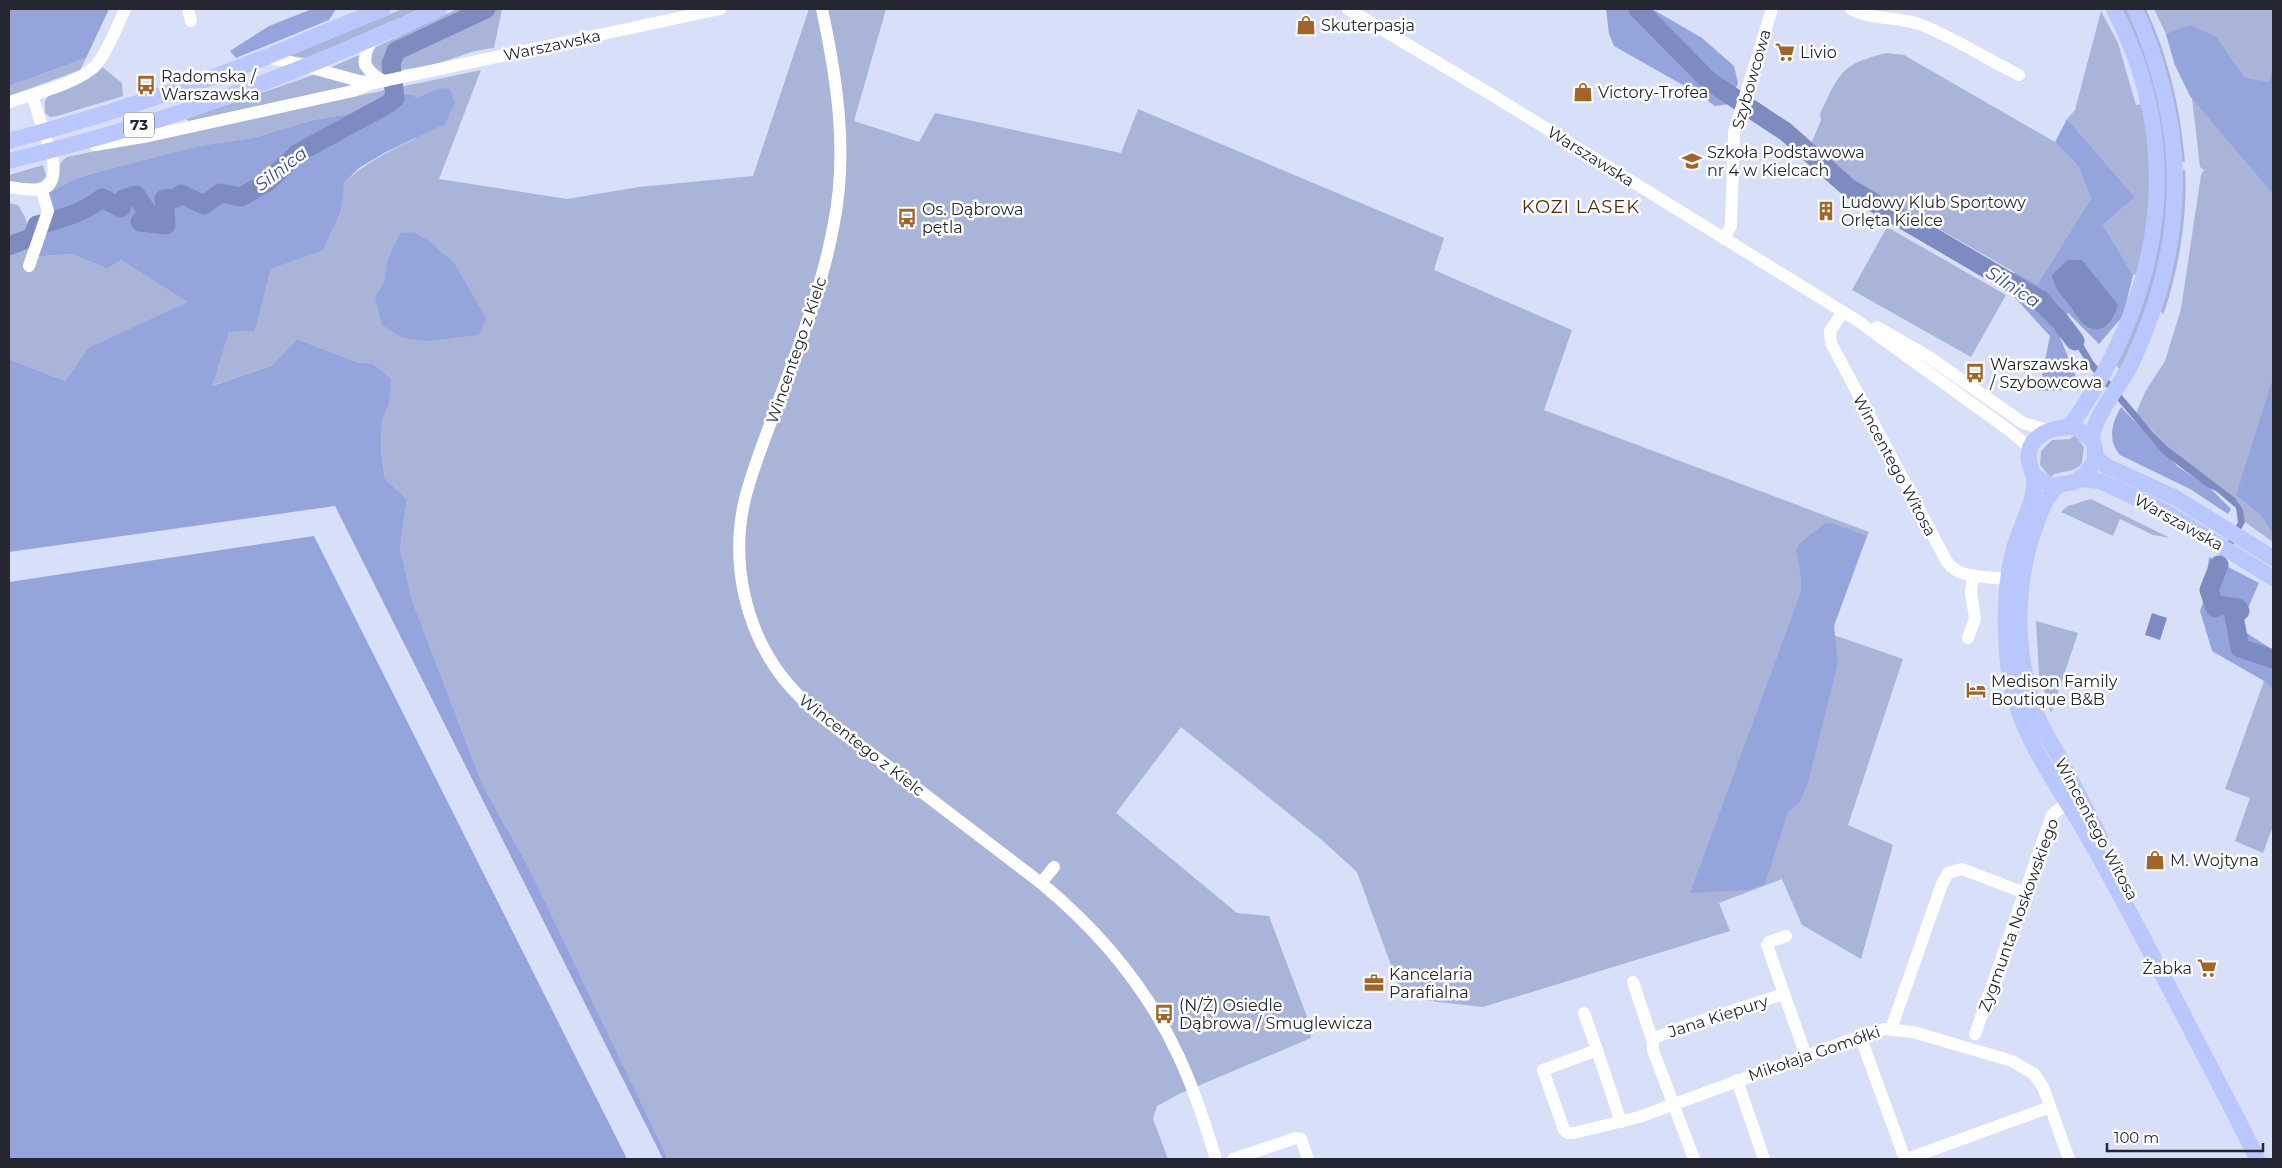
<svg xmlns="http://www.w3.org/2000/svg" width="2282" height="1168" font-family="Montserrat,sans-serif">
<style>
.green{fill:#a9b4d9}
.forest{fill:#95a5dc}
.water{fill:#7d8bc1}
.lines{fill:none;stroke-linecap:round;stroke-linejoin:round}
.river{stroke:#7d8bc1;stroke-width:19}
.minor{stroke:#fff;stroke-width:12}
.major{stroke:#bac7fd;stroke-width:16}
.labels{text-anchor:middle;stroke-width:5;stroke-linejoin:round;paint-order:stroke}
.shield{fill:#fff;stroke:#66686f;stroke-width:1}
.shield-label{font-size:15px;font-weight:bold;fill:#242731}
.poi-label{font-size:16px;fill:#242731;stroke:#fff;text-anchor:start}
.street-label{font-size:16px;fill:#242731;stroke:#fff}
.water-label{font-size:18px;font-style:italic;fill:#3f4d90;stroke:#fff}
.neighbourhood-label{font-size:18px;letter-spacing:1px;fill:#4a2c0f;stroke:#fff}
</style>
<rect width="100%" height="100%" fill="#d7dff9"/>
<g class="green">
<polygon points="402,9 420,9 307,58 289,56"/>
<path d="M 457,9 L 502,9 L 494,48 C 473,50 467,54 448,60 C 427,67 404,69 382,73 L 373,66 L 370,58 L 376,47 Z"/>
<path d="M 809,9 L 886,9 L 854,121 L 919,142 L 935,113 L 1121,153 L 1138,109 L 1444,238 L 1434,270 L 1572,330 L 1544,410 L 1869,532 L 1828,633 L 1903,659 L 1848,825 L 1893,845 L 1861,959 L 1802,925 L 1782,879 L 1719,903 L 1730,931 L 1483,1007 L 1403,998 L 1357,872 L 1323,841 L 1181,727 L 1116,813 L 1237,913 L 1269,916 L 1309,1022 L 1311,1038 L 1179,1094 L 1157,1106 L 1153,1119 L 1168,1159 L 668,1159 L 529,868 L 483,786 L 412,600 L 400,548 L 407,499 L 385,479 L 381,449 L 382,421 L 389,404 L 373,364 L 357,362 L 297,339 L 271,366 L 211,386 L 229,332 L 255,331 L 271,269 L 323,249 L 341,211 L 343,184 C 365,163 388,151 415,139 L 439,88 L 416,98 L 384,104 L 367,111 L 313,120 L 252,138 L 198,146 L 101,171 L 74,179 L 48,193 C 52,181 56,164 67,157 L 481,70 L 439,179 L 567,199 L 639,187 L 753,176 Z"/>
<path d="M 2120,9 L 2128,9 C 2169,94 2179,195 2155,287 C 2148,314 2132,345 2121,371 L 2116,365 L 2162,203 Z"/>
<path d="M 2141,9 L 2146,9 C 2169,58 2180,108 2185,162 L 2180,161 Z"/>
<polygon points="2154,9 2273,9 2273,542 2245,522 2243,510 2168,447 2136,413 2145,392 2165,361 2181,309 2201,175 2204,170 2200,167 2192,98 2175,65 2166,34"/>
<polygon points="2101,11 2118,43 2136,105 2143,104 2147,127 2151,197 2140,274 2133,275 2103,225 2135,197 2067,119 2075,110"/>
<path d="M 1887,53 L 1904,55 L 2055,142 L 2078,166 L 2091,198 L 2037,285 L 1846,176 L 1811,144 L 1821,120 L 1820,114 C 1840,73 1840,64 1887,53 Z"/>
<polygon points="359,55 358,62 365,75 356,75 329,68"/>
<polygon points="86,58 80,70 9,96 9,86"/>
<polygon points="101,66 122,83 123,96 57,116 50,117 45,113 45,101 49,95"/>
<polygon points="316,74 353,85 189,121 186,119"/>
<path d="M 43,165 L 46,176 C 38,189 22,184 9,182 L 9,175 Z"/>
<path d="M 2183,170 L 2185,170 C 2188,215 2178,274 2163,315 L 2160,309 Z"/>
<polygon points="9,203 18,205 25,217 28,228 9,237"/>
<polygon points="1887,227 2006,295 1971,357 1852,290"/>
<polygon points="32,229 41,230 31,257 72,254 107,269 121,260 189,302 89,347 65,381 9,359 9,240"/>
<path d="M 2075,435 L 2084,447 L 2082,463 C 2073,475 2060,469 2050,477 L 2040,465 L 2041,451 L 2052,440 L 2070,439 Z"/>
<polygon points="2091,499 2170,538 2153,535 2120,519 2113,536 2061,512 2068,506"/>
<polygon points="2036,621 2078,633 2051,713 2039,674"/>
<polygon points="2264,681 2273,690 2273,826 2263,853 2235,841 2250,798 2225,789"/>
</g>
<g class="forest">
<polygon points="9,9 109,9 86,58 9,86"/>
<polygon points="312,9 336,9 329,20 236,58 230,51 269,26"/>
<polygon points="1606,9 1652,9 1702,38 1734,66 1738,83 1729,104 1715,106 1697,93 1614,46 1609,34"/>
<polygon points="2190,25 2216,37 2245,78 2269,82 2273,67 2273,194 2190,96 2175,65 2166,34"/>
<polygon points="439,88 450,89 455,103 445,124 386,152 359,168 344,183 341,211 323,250 271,269 255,331 229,332 212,386 271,366 297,339 357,362 373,364 391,379 389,404 382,421 381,449 385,479 407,499 400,548 412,600 483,786 529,868 668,1159 663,1159 335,506 9,552 9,359 65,381 89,347 188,302 121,260 107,269 72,254 31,257 48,193 74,179 101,171 198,146 252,138 313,120 367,111 400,95 413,95 416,98"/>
<polygon points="2067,119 2135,197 2103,225 2133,275 2123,316 2099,344 2068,313 2054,322 2076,377 2068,390 2039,391 2050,336 2005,287 2015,272 2037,285 2091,198 2078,166 2055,142"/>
<polygon points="413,232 429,241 454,263 486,318 479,335 427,341 403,338 382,325 375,298 385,280 387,262 400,233"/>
<polygon points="2273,378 2273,534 2261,515 2236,495"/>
<path d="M 2121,407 L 2177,466 L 2211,489 L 2231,509 L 2228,514 L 2190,489 L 2120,455 C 2107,440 2112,422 2121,407 Z"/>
<polygon points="1832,523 1867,536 1834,626 1838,662 1808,783 1799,803 1788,812 1765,884 1748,890 1690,893 1801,592 1801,577 1796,550 1799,544 1824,524"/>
<polygon points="314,536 627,1159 9,1159 9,582"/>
<polygon points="2209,557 2259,583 2239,628 2273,650 2273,690 2264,681 2212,651 2200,611 2204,599"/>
</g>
<g class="water">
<path d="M 2068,260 L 2082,260 L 2118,305 C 2114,319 2103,337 2086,326 C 2079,321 2074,311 2069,305 C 2061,295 2054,287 2052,275 Z"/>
<polygon points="2045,290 2067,317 2093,361 2152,431 2168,447 2235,498 2243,510 2245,522 2220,571 2213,590 2207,587 2212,572 2238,522 2236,508 2216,491 2207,487 2163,454 2090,368 2056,315 2040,295"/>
<polygon points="2152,613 2167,618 2160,640 2145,635"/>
</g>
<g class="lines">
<g class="river">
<polyline points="1638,9 1709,81 1786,132 1849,188 2037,298 2060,321 2075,341"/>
<path d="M 9,246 L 32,237 L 37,225 C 62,219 82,213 102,198 L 121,208 L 124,199 L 136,195 L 148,213 L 140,222 L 166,225 L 164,199 L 176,198 L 181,194 L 204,205 L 220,193 L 241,197 L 266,183 L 298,153 L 388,104 L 395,98 L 391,64 L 396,51 L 486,9"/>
<polyline points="2219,565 2209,590 2215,608 2220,605 2238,608 2240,611 2234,616 2240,648 2273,659"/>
</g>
<g class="minor">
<polyline points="188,9 191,21"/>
<path d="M 822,9 C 837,79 848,152 834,223 C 823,284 800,343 779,400 C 767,434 752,468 744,503 C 731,563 745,629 783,678 C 811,713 850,738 885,764 C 937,804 989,843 1041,883 C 1098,930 1147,988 1178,1055 C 1194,1089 1205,1124 1216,1159"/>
<polyline points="1348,9 1492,95 1858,321 2010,431 2024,443 2030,451"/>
<path d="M 1851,9 C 1873,21 1899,16 1922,25 C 1956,39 1987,59 2019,75"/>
<polyline points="372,39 366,50 365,65 375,77 385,81"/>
<polyline points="266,57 287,61 370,84"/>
<path d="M 9,102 C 32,95 82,82 97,64 C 109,48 117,27 125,9"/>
<polyline points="95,145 149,136 353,91 370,84 720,9"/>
<path d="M 9,187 C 34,190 58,198 53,160 L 32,95"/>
<polyline points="1725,239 1731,225 1734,132 1772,9"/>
<polyline points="29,266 48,211 42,191"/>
<path d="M 1843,312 L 1830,331 L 1831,343 L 1947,562 C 1961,580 1987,576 2008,579"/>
<polyline points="1877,327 1926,355 2023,423 2047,430"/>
<polyline points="1968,638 1975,618 1971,593 1973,575"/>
<polyline points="1041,883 1054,867"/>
<polyline points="1786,936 1769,942 1767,945 1806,1056"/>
<polyline points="1633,982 1652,1039"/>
<polyline points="1584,1013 1597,1050"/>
<polyline points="1891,1029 1942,884 1948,873 1962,869 2025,893"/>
<polyline points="1975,1034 2052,815 2068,802"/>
<polyline points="1860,1036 1905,1159"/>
<polyline points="1737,1080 1764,1159"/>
<polyline points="1621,1122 1597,1050 1543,1070 1564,1130 1568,1133 1574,1133 1639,1117 1869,1033 1884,1029 1913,1032 2012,1061 2034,1074 2043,1087 2069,1159"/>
<polyline points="1233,1159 1296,1138 1301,1139 1308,1159"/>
<polyline points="1694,1159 1653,1050 1652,1039 1685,1026 1784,994"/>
<polyline points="1907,1159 2050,1107"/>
</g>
<g class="major">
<path d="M 9,141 C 95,118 183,90 266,57 C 305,41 344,24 383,9"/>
<path d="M 9,161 C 76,144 144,126 210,102 C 288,75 364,43 439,9"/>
<path d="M 2075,427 L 2092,440 L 2095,447 L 2095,460 L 2086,474 L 2074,482 L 2053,486 L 2034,476 C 2017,441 2044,427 2075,427 Z"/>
<path d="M 2064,428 L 2069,426 L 2078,415 C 2163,288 2186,148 2114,9"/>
<path d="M 2092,440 C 2091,419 2124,381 2133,360 C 2188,241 2189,129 2135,9"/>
<polyline points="2095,453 2098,459 2106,466 2174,497 2273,558"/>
<path d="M 2034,476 C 2038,497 2018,530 2013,552 C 2003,594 2004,637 2010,679 C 2020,737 2060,788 2088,837 C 2142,932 2190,1029 2240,1124 L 2257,1159"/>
<polyline points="2080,479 2100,481 2166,512 2273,578"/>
<path d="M 2061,484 C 2045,493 2038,519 2032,536 C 2014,595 2015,658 2037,715 C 2042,729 2051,742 2058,755 C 2072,782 2086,810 2100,837"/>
</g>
</g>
<defs>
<symbol id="shop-bare" viewBox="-9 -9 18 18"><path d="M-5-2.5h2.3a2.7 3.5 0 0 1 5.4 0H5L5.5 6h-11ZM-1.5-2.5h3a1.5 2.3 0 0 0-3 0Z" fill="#a26529" stroke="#fff" stroke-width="2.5" paint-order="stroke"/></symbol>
<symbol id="supermarket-bare" viewBox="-9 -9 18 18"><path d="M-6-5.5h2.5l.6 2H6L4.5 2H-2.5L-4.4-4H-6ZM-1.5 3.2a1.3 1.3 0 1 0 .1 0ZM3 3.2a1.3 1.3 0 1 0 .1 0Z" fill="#a26529" stroke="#fff" stroke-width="2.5" paint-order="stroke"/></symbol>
<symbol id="bus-bare" viewBox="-9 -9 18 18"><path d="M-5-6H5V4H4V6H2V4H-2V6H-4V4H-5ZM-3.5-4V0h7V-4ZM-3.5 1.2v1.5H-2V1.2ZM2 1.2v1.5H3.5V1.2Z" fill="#a26529" stroke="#fff" stroke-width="2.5" paint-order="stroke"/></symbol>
<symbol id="school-bare" viewBox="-9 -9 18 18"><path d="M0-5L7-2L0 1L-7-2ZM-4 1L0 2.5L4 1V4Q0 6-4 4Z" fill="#a26529" stroke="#fff" stroke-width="2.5" paint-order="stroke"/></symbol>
<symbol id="building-bare" viewBox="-9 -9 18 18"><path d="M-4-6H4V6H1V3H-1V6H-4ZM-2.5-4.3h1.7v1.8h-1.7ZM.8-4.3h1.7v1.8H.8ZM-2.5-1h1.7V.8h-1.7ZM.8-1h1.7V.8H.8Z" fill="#a26529" stroke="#fff" stroke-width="2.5" paint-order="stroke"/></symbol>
<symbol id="hotel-bare" viewBox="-9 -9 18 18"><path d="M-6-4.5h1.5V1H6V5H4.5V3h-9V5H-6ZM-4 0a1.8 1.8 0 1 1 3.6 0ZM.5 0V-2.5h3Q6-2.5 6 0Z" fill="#a26529" stroke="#fff" stroke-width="2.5" paint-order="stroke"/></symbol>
<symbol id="office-bare" viewBox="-9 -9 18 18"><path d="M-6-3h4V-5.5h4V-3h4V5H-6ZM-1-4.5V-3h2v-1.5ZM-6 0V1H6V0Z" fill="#a26529" stroke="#fff" stroke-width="2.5" paint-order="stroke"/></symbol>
</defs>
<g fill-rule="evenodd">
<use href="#shop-bare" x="1292" y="11" width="28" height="28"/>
<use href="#supermarket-bare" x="1771" y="38" width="28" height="28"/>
<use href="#bus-bare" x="132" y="71" width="28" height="28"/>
<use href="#shop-bare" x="1569" y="78" width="28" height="28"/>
<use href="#school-bare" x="1678" y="147" width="28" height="28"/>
<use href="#building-bare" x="1812" y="197" width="28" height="28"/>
<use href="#bus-bare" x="893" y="204" width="28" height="28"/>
<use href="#bus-bare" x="1961" y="359" width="28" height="28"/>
<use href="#hotel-bare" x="1962" y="676" width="28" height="28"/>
<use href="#shop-bare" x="2141" y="846" width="28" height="28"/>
<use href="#supermarket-bare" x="2193" y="954" width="28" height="28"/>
<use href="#office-bare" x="1360" y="969" width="28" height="28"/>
<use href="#bus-bare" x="1150" y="1000" width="28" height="28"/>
</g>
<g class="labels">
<rect class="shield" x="124" y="112.5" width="30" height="25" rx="4"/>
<g class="shield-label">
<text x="139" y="130">73</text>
</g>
<g class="poi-label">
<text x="1321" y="31">Skuterpasja</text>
<text x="1800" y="58">Livio</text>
<text x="161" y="82">Radomska /<tspan x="161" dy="18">Warszawska</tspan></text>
<text x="1598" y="98">Victory-Trofea</text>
<text x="1707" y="158">Szkoła Podstawowa<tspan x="1707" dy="18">nr 4 w Kielcach</tspan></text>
<text x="1841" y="208">Ludowy Klub Sportowy<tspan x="1841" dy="18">Orlęta Kielce</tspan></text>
<text x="922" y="215">Os. Dąbrowa<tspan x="922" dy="18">pętla</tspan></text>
<text x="1990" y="370">Warszawska<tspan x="1990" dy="18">/ Szybowcowa</tspan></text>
<text x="1991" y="687">Medison Family<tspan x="1991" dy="18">Boutique B&amp;B</tspan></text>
<text x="2170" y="866">M. Wojtyna</text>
<text x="2192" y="974" text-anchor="end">Żabka</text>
<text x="1389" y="980">Kancelaria<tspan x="1389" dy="18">Parafialna</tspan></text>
<text x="1179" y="1011">(N/Ż) Osiedle<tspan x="1179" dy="18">Dąbrowa / Smuglewicza</tspan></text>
</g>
<g class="street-label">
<text transform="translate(552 45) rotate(-12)" y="6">Warszawska</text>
<text transform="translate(1751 79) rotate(-74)" y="6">Szybowcowa</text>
<text transform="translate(1591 156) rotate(32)" y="6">Warszawska</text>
<text transform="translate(796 350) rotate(-71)" y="6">Wincentego z Kielc</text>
<text transform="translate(1895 465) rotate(62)" y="6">Wincentego Witosa</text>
<text transform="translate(2179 522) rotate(29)" y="6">Warszawska</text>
<text transform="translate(862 745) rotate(38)" y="6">Wincentego z Kielc</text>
<text transform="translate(2097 829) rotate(62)" y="6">Wincentego Witosa</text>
<text transform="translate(2018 915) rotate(-70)" y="6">Zygmunta Noskowskiego</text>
<text transform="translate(1718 1016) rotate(-18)" y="6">Jana Kiepury</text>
<text transform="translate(1814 1053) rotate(-19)" y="6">Mikołaja Gomółki</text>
</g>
<g class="water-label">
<text transform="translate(281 169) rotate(-37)" y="6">Silnica</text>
<text transform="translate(2013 287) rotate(33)" y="6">Silnica</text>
</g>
<g class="neighbourhood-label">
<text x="1581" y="213">KOZI LASEK</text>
</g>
</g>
<rect width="2282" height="1168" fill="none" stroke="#242731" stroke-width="20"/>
<path d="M2107 1143v8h156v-8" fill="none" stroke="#242731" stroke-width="2.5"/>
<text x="2114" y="1143" font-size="15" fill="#242731" stroke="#ffffff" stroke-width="4" paint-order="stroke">100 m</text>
</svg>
